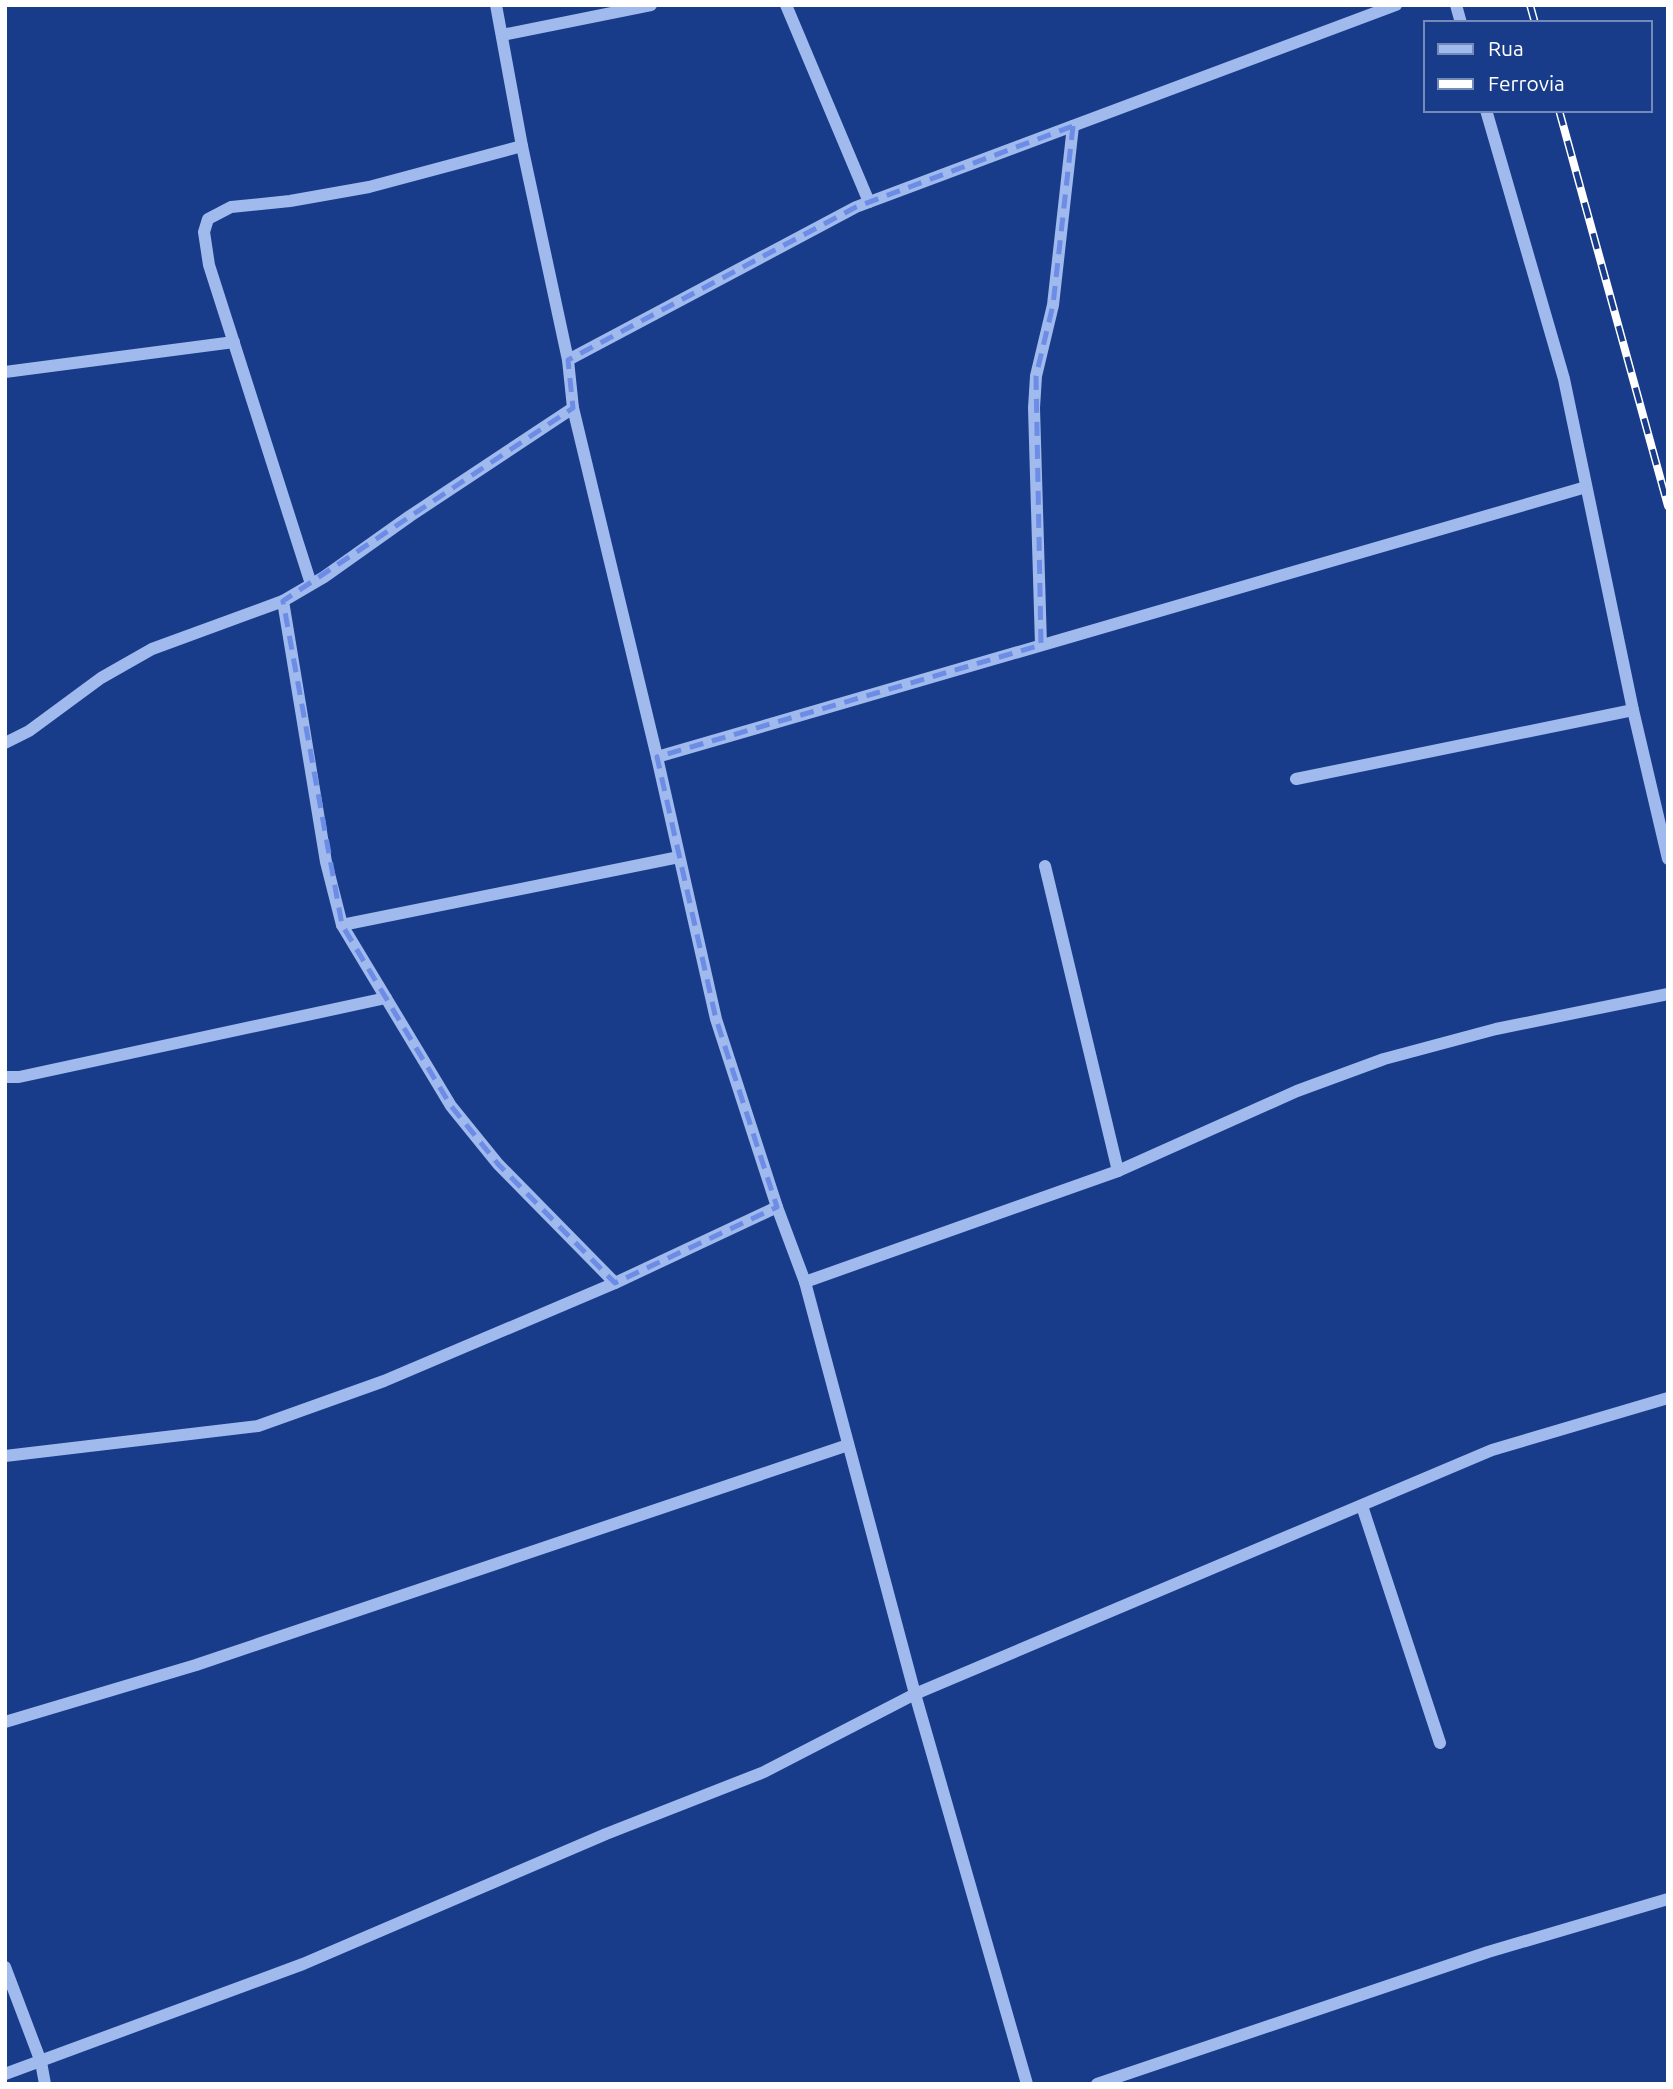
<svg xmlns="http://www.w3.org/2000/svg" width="1673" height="2089" font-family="Ubuntu,sans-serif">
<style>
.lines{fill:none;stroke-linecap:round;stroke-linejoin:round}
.minor{stroke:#a0baed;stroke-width:12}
.rail-casing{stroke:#fff;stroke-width:8}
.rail{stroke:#183c89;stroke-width:5;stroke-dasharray:16;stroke-linecap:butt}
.marked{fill:none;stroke:#6c8ce6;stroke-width:5;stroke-dasharray:14 9;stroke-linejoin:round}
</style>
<rect width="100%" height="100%" fill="#183c89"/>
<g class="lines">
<g class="minor">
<polyline points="496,5 522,146 568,360 573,408 657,757 716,1019 777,1207 805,1282 915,1694 1027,2084"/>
<polyline points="786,5 869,202"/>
<polyline points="1456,5 1461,23"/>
<polyline points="502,35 651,5"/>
<polyline points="1486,110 1564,379 1633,710 1668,859"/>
<polyline points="568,360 856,207 1396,5"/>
<polyline points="5,372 234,342"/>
<polyline points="311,584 209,265 204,232 208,219 231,207 290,201 369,187 522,146"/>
<polyline points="283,601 326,862 342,925 451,1106 498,1164 615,1283"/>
<polyline points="1041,645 1034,408 1036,376 1053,305 1073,126"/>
<polyline points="5,743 29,731 101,678 152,649 283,601 324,577 410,516 573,408"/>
<polyline points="657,757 1586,487"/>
<polyline points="1296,779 1633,710"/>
<polyline points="1045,866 1118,1171"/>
<polyline points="342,925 679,857"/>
<polyline points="5,1077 19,1077 386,998"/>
<polyline points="805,1282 1118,1171 1297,1091 1384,1059 1496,1029 1668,994"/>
<polyline points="5,1456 258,1426 384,1381 615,1283 777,1207"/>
<polyline points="1362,1506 1440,1743"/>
<polyline points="5,1722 196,1665 848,1445"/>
<polyline points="5,1967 41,2062 45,2084"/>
<polyline points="5,2074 303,1964 606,1834 764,1772 915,1694 1492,1450 1668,1398"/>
<polyline points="1097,2084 1488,1952 1668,1899"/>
</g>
<defs>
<g id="rail">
<polyline points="1530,5 1535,23"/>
<polyline points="1559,110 1668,506"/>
</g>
</defs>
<use href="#rail" class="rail-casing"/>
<use href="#rail" class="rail"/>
</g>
<path class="marked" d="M 1073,126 L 1053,305 L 1036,376 L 1041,645 L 657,757 L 716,1019 L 777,1207 L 615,1283 L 498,1164 L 451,1106 L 342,925 L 283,601 L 573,408 L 568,360 L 856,207 Z"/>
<rect width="1673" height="2089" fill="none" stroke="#ffffff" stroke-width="14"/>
<rect x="1424" y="21" width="228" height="91" fill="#183c89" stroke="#748ab8" stroke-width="2"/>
<rect x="1438" y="44" width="35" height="10" fill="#a0baed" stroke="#748ab8" stroke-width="2"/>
<text x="1488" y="56" font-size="21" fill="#ffffff">Rua</text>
<rect x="1438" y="79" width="35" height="10" fill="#ffffff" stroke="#748ab8" stroke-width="2"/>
<text x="1488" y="91" font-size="21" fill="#ffffff">Ferrovia</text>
</svg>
